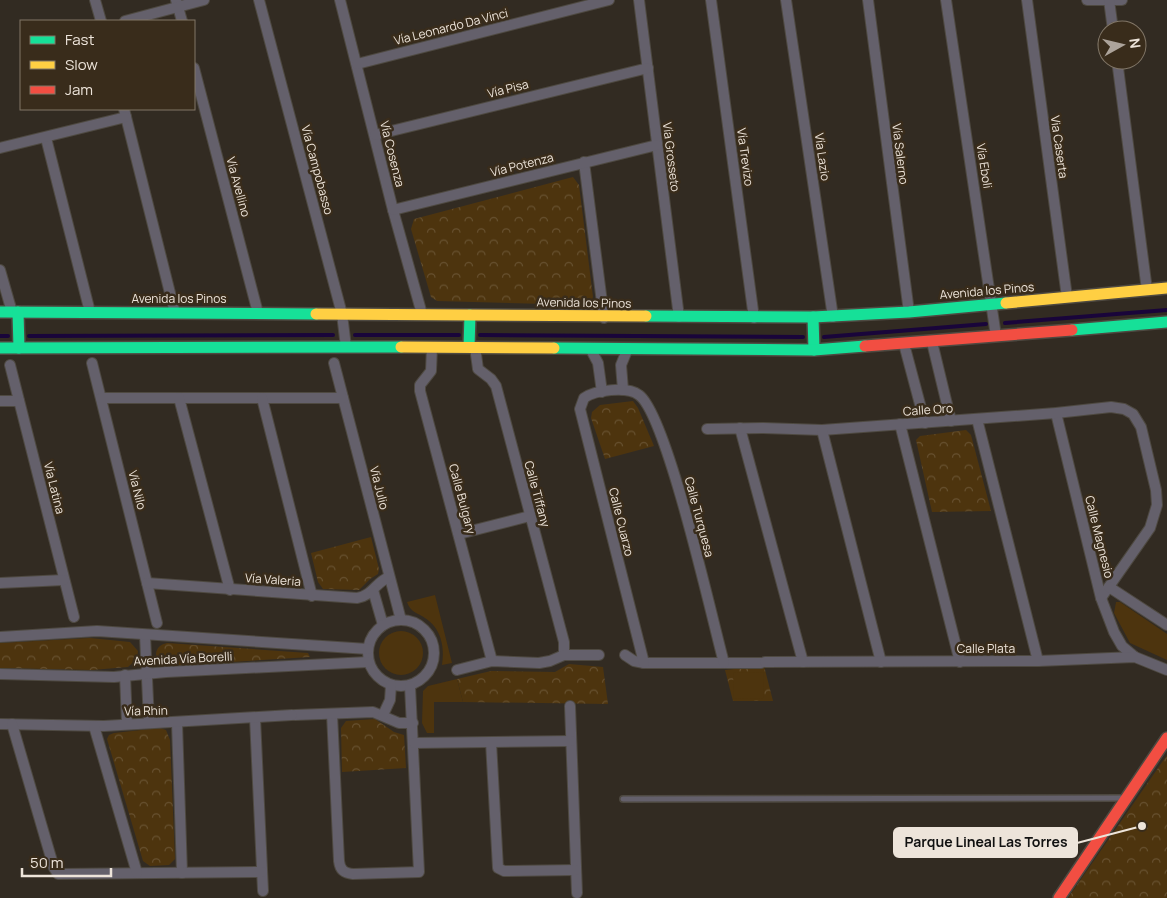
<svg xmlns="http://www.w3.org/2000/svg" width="1167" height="898" font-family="Manrope,sans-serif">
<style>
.park{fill:url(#park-crowns)}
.garden{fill:#4d340e}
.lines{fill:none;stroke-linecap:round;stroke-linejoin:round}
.stream{stroke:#19053a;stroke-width:4}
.lane-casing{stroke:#4e4941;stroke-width:8}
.street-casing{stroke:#4e4941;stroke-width:12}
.fast-casing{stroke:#4e4941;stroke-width:14}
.slow-casing{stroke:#4e4941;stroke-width:14}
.jam-casing{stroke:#4e4941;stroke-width:14}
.lane{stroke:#64606b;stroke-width:5}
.street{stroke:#64606b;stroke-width:10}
.fast{stroke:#16e098;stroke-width:11}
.slow{stroke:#ffcf43;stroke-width:11}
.jam{stroke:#f24e42;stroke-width:11}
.labels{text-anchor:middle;stroke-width:5;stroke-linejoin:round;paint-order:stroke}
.street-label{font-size:12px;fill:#ede4da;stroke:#392c1b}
.leader{fill:none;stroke:#ede4da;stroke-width:2}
.callout-dot{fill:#ede4da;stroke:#392c1b;stroke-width:2}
.callout{fill:#ede4da;stroke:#ede4da;stroke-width:2}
.callout-label{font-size:14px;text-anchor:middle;font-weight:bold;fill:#111}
</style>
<defs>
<pattern id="park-crowns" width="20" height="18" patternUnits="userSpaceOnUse" patternTransform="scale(1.25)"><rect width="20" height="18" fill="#4d340e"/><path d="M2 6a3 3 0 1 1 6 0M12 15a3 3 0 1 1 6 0" fill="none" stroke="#675130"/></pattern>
</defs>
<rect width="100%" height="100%" fill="#322b22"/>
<g class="park">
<polygon points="573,177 579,185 593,297 591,302 585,305 437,301 431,297 411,229 414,219"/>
<polygon points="633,401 638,408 654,446 605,459 591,418 592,412 600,405"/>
<polygon points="966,430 971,435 991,511 932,512 916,440 920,436"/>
<polygon points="371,537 379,569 378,574 370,579 359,590 323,589 318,582 311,553"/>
<polygon points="90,638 130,642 138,651 137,659 128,667 92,670 0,668 0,643"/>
<path d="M 167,643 L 308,653 L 310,657 L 166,666 L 157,660 C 154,651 158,645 167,643 Z"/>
<polygon points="569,664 603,667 608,704 463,702 457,679 491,671 555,672"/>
<polygon points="764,666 773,701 733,701 725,670"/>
<polygon points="375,719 394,732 404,735 406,768 342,772 341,728 346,721"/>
<polygon points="160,728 166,730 170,740 175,859 169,865 150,866 143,861 107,739 109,735 114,733"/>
<polygon points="1167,755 1167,898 1068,898"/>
</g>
<g class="garden">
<path d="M 435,595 L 452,663 L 442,665 C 445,647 441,628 425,618 C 418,613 410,612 407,602 Z"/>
<polygon points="1116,602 1120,602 1167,634 1167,660 1130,643 1114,613"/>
<circle cx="401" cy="653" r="22"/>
<polygon points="763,672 764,698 734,699 733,673"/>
<polygon points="457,679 463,702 434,702 434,733 427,733 422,723 423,691 428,686"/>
</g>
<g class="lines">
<g class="stream">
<polyline points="1005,323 1167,310"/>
<polyline points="355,335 459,335"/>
<polyline points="480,335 803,337"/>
<polyline points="0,336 8,336"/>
<polyline points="29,336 333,335"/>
<polyline points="824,337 986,324"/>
</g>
<defs>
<polyline id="lane" points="623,799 1124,798"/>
<g id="street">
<polyline points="95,0 101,21"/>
<polyline points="176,0 182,21"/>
<polyline points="259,0 342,314 346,347"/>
<polyline points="340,0 393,210 422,314"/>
<polyline points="639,0 679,317"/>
<polyline points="711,0 754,318"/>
<polyline points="786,0 833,317"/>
<polyline points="868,0 909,312"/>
<polyline points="946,0 996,336"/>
<polyline points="1027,0 1067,297"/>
<polyline points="1087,0 1122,0"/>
<polyline points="1109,0 1113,30"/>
<polyline points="125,21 204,0"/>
<polyline points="1117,60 1147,290"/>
<polyline points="357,64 609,0"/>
<polyline points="194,68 258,313"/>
<polyline points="124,109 175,313"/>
<polyline points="375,135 648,68"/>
<polyline points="46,138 90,312"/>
<polyline points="0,148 126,117"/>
<polyline points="584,162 604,318"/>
<polyline points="393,210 657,145"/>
<polyline points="0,270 12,312"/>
<polyline points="932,342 951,421"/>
<polyline points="904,344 925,423"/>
<polyline points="432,347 431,371 420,385 420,391 492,661"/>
<polyline points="475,347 478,369 491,379 496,386 564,642 564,655"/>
<polyline points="590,348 598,363 602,392"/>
<polyline points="92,363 157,623"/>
<polyline points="334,363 401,620"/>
<polyline points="10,365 74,617"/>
<polyline points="623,390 621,365 628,348"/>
<polyline points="101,398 343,398"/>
<polyline points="179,398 230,590"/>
<polyline points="262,398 312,596"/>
<polyline points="0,401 19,401"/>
<polyline points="1056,413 1101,598 1114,632 1122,646 1135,657"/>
<polyline points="977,419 1038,661"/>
<polyline points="900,424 960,662"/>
<polyline points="740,428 803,662"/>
<polyline points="707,429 763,428 822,430 1056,413 1111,407 1124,409 1133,414 1141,427 1156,490 1157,505 1150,528 1101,598"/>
<polyline points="822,430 881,662"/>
<polyline points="459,534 530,516"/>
<polyline points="0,583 64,580"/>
<path d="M 147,583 L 357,598 C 372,596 376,582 389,577"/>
<polyline points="1109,587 1167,625"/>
<polyline points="373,590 383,625"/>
<circle cx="401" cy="653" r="33"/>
<polyline points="145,635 149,722"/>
<polyline points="0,637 97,631 368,649"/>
<polyline points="625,655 634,661 644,663 761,663"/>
<polyline points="765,662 1038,661 1135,657 1167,670"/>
<path d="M 644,663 L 580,409 L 584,398 C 595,390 627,386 639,395 C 667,415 712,619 724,663"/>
<polyline points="457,670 492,661 539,663 550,661 564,655 599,655"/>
<polyline points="0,674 114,677 166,672 368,662"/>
<polyline points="125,675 127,723"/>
<polyline points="570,706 577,893"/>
<path d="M 332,714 L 339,861 C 340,870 344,873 353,874 L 419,872 L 410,686"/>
<polyline points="295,715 373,712 399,723 413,723"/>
<polyline points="383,715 390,700 391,685"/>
<polyline points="255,718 263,891"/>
<polyline points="177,723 182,873"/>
<polyline points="0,724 104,726 292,715"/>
<polyline points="12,724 54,868 58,874 262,872"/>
<polyline points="94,726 137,873"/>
<polyline points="491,742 498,868 504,871 576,870"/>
<polyline points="414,743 571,741"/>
</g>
<g id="fast">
<polyline points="0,312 316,314"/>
<polyline points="18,312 19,348"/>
<polyline points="646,316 813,317 909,312 1006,303"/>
<polyline points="813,317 814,350"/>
<polyline points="1072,330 1167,322"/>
<polyline points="469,347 470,315"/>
<polyline points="0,348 401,347"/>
<polyline points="554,348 814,350 865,346"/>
</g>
<g id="slow">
<polyline points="1006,303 1167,288"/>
<polyline points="316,314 646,316"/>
<polyline points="401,347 554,348"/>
</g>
<g id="jam">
<polyline points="865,346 1072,330"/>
<polyline points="1059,898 1167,738"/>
</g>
</defs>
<use href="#lane" class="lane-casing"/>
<use href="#street" class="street-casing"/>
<use href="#fast" class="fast-casing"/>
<use href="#slow" class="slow-casing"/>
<use href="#jam" class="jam-casing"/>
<use href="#lane" class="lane"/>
<use href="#street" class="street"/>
<use href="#fast" class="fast"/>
<use href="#slow" class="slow"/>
<use href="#jam" class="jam"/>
</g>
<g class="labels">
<g class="street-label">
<text transform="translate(451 27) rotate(-14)" y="4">Vía Leonardo Da Vinci</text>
<text transform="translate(508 89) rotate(-14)" y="4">Vía Pisa</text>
<text transform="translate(1059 147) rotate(82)" y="4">Via Caserta</text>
<text transform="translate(392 154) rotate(76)" y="4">Vía Cosenza</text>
<text transform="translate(900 154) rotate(83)" y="4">Vía Salerno</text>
<text transform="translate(671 157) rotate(83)" y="4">Vía Grosseto</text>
<text transform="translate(745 157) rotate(82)" y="4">Vía Trevizo</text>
<text transform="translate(822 157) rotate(82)" y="4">Vía Lazio</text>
<text transform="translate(522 165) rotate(-14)" y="4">Vía Potenza</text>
<text transform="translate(984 166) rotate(81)" y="4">Vía Eboli</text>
<text transform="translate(317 170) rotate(75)" y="4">Vía Campobasso</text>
<text transform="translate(238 187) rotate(75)" y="4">Vía Avellino</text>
<text transform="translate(987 291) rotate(-5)" y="4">Avenida los Pinos</text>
<text x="179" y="303">Avenida los Pinos</text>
<text transform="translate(584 303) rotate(1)" y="4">Avenida los Pinos</text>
<text transform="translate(928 410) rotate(-4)" y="4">Calle Oro</text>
<text transform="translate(54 488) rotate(76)" y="4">Vía Latina</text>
<text transform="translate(379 488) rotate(76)" y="4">Vía Julio</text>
<text transform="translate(137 490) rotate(76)" y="4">Vía Nilo</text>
<text transform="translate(537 494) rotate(75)" y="4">Calle Tiffany</text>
<text transform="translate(462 499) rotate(75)" y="4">Calle Bulgary</text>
<text transform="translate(699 517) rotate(75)" y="4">Calle Turquesa</text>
<text transform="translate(621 522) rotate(76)" y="4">Calle Cuarzo</text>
<text transform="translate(1099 537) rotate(76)" y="4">Calle Magnesio</text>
<text transform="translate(273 580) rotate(4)" y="4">Vía Valeria</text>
<text x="986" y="653">Calle Plata</text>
<text transform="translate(183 659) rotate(-3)" y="4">Avenida Vía Borelli</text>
<text transform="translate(146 711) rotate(-1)" y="4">Vía Rhin</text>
</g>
</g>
<path class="leader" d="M1142 826L1077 843"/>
<circle class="callout-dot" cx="1142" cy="826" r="5"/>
<rect class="callout" x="894" y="828" width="183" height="29" rx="5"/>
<g class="callout-label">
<text x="986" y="847">Parque Lineal Las Torres</text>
</g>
<rect x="20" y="20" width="175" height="90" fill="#392c1b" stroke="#817667"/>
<rect x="30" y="36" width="25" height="8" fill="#16e098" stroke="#817667"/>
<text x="65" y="45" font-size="15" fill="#ede4da">Fast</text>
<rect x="30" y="61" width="25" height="8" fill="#ffcf43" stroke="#817667"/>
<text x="65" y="70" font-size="15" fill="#ede4da">Slow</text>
<rect x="30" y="86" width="25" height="8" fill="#f24e42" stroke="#817667"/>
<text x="65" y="95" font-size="15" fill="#ede4da">Jam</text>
<g transform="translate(1122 45) rotate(82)"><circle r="24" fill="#392c1b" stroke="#817667"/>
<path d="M0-4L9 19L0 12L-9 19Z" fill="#aca39a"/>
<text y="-8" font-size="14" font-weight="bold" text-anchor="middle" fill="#ede4da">N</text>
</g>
<path d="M22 868v8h89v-8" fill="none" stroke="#ede4da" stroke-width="2.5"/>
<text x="30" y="868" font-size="15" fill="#ede4da" stroke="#392c1b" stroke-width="4" paint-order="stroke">50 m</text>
</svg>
